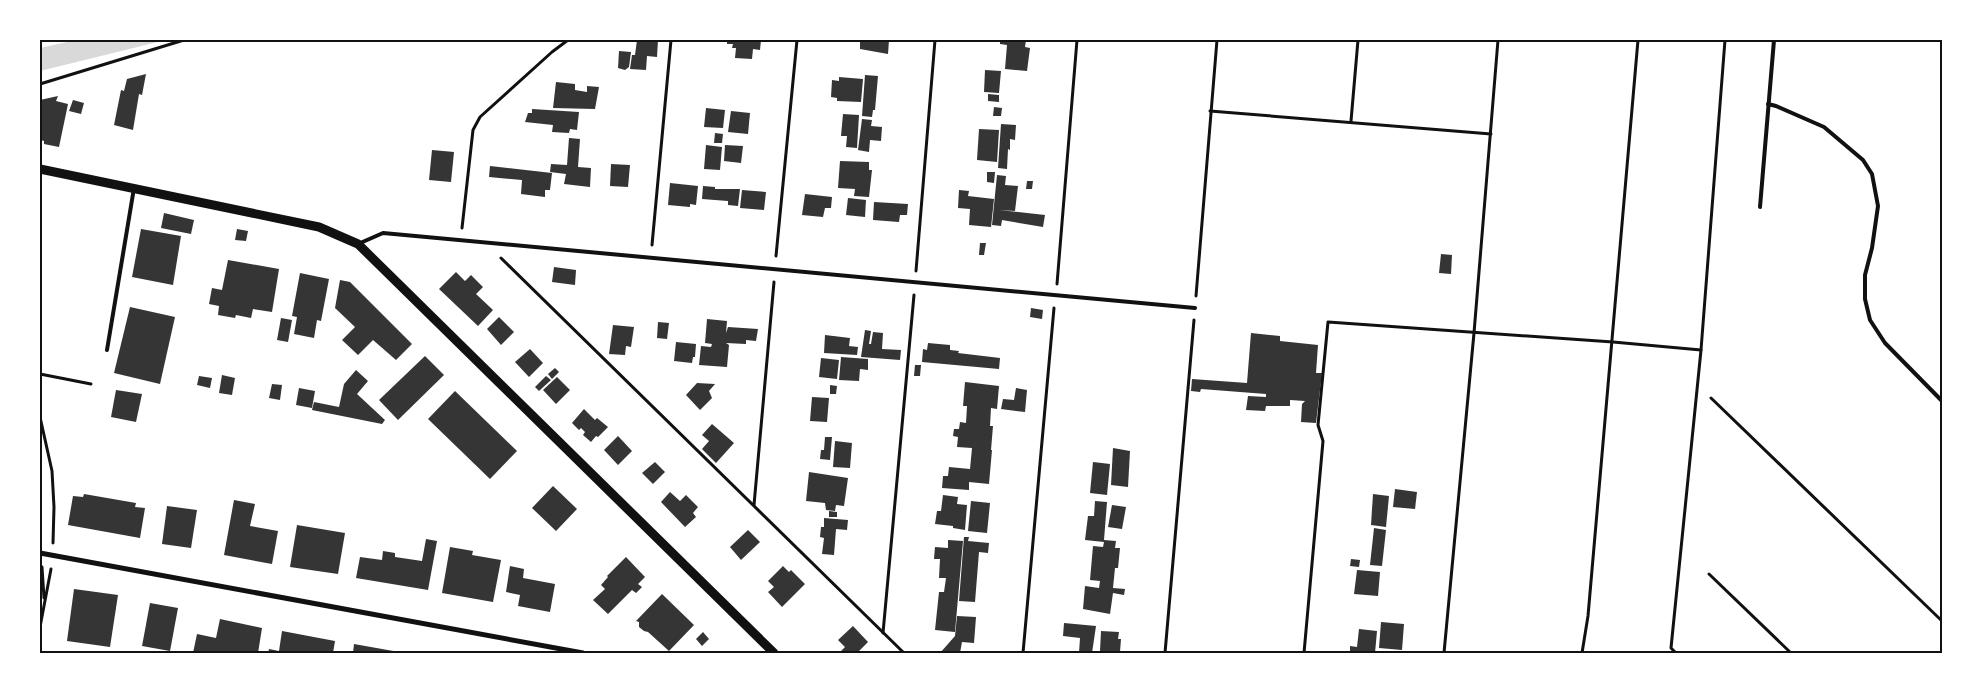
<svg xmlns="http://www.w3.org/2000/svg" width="1982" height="693" font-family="Signika,sans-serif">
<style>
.water{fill:#d9d9d9}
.building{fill:#353535}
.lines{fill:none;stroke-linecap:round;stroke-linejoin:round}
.path{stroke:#111;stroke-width:3}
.service{stroke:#111;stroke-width:4}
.minor{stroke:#111;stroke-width:5}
.tertiary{stroke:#111;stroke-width:9}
.neatline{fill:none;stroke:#111;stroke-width:2}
</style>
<rect width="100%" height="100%" fill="#fff"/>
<polygon class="water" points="76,40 166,40 40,71 40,48"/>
<g class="building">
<polygon points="637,40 658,40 657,57 647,56 646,70 630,69 632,55 635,55"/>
<polygon points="727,40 761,40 760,50 753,49 752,59 735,58 736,48 732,48 733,44 727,44"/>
<polygon points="860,40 889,40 888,54 860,49"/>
<polygon points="1000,40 1026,40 1025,47 1030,48 1027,71 1005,69 1007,45 1000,44"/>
<polygon points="619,51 631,52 629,67 625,70 618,68"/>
<polygon points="985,70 1001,71 999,93 984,92"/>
<polygon points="146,74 142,95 139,94 133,130 114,125 121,90 124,91 127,79"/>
<polygon points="865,75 878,76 875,110 873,110 872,117 862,116"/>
<polygon points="839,77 863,79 861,102 837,101 837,98 831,97 832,80 839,81"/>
<polygon points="556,82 575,84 575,90 587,92 587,86 599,87 595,109 553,108"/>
<polygon points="988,94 999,95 999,102 988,101"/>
<polygon points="58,96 56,101 68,104 59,147 44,144 44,141 40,140 40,100"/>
<polygon points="73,100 84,103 81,114 69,111"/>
<polygon points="994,107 1002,108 1001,116 993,116"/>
<polygon points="706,108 725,110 723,128 704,127"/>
<polygon points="532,109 579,112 577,130 570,129 569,133 552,132 553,125 525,122 528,113 532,113"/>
<polygon points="731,111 750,113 748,134 728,132"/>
<polygon points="843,114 859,115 857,148 846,147 847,136 841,136"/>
<polygon points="862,119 872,120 871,126 882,127 881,141 870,140 869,152 858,150"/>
<polygon points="1001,124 1016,125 1015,140 1010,139 1010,150 1008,149 1007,169 998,168"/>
<polygon points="979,129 999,130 997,162 977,160"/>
<polygon points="715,133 723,134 722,143 714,143"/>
<polygon points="569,138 580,139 578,167 591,168 590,187 564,184 566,174 550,172 551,164 567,165"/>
<polygon points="706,145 722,147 720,170 704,169"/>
<polygon points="725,145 743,146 741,163 724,161"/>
<polygon points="432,150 454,152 451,182 429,180"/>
<polygon points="840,161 869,162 869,170 872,170 869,197 854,196 855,189 838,188"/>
<polygon points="611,164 630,165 628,187 610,186"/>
<polygon points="490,166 552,173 550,190 545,190 545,197 521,194 522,180 489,177"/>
<polygon points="987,172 995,172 994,183 987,182"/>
<polygon points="997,175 1006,176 1005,185 1018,186 1015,211 999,210 1045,215 1043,227 1002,220 1001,226 992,225"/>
<polygon points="1027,181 1033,181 1032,189 1026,189"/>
<polygon points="670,183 698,186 696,205 690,204 690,207 668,205"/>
<polygon points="703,186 715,187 715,189 740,189 738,206 728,205 728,201 702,199"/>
<polygon points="742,190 766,192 764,210 740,208"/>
<polygon points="959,190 969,191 968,196 994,199 991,227 969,225 970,209 958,208"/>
<polygon points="805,194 832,197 831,208 825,208 823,217 802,215"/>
<polygon points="848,198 866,200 865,217 846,215"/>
<polygon points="874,202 908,204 907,215 900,215 899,222 873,220"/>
<polygon points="164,213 194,220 191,234 161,228"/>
<polygon points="141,229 181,236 173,285 132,277"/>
<polygon points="237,229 248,231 246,241 235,240"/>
<polygon points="980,243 986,243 984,255 979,255"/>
<polygon points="1441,254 1452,255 1451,274 1439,273"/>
<polygon points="228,260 279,269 272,312 253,309 251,318 236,315 235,318 218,315 219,306 209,304 212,288 222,290"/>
<polygon points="554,267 576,270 575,285 552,282"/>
<polygon points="456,272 465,281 471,275 483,287 476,294 493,310 478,326 439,289"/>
<polygon points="300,273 329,279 321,321 317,320 314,338 294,334 297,317 292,316"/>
<polygon points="340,280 350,282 412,344 396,360 373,340 358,355 342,340 355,327 335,308"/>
<polygon points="130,307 175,317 160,384 114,373"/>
<polygon points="1031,308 1043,310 1042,319 1030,317"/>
<polygon points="499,317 514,332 501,345 487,329"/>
<polygon points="281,318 292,320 288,342 277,340"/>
<polygon points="707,319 727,321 726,333 728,327 758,329 756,341 746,340 746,344 726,343 729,345 727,367 699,365 701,346 711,347 712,344 705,343"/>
<polygon points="658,322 669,323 667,339 657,338"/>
<polygon points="613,325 634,327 631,347 626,346 625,355 609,354"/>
<polygon points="865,330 871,331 869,344 871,344 873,332 883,333 882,349 901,350 900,360 861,357"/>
<polygon points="1251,333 1280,336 1280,341 1318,345 1316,373 1322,373 1316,423 1301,422 1302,404 1305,401 1290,400 1290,406 1266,406 1265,411 1246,410 1248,396 1266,397 1266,394 1201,389 1200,392 1191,391 1192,379 1247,383"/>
<polygon points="825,335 850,338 849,346 858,347 857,355 824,353"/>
<polygon points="676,342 696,344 695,357 693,357 692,363 674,361"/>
<polygon points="928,343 950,345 950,350 959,351 958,353 1000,358 999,369 922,362 923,349 927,350"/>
<polygon points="530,349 543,363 529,377 515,362"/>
<polygon points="425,356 444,375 398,420 379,400"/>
<polygon points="841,357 868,359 868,370 860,369 859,381 839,380"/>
<polygon points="821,358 839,360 837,379 819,377"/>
<polygon points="915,365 921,365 920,376 914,376"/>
<polygon points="555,368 559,372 552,379 548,374"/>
<polygon points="356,370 368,381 357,394 385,420 382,424 312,410 314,402 339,407 344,384"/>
<polygon points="222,375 235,378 232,395 219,393"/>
<polygon points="199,376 212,378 210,388 197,385"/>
<polygon points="546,376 551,380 539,391 535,387"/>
<polygon points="557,377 570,390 556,404 543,390"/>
<polygon points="965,382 999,386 997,409 991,408 990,426 993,426 991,450 992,450 989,484 969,482 969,490 942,488 943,476 948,476 949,467 970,469 972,448 957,447 958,437 953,436 954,429 959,429 960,422 966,423 967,406 963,406"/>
<polygon points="697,383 715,384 709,391 712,398 700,410 686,395"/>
<polygon points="272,384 282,385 280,400 269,398"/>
<polygon points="830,385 837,386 836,394 830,394"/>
<polygon points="299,388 315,391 312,408 296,405"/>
<polygon points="1016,388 1027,390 1025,412 1001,409 1003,399 1014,400"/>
<polygon points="116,390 142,394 136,422 111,417"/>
<polygon points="455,391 517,451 490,479 428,419"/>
<polygon points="812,397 829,398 827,422 810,421"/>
<polygon points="584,409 595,420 597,418 608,427 598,437 596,436 591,442 583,435 585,432 581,428 579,430 572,423"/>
<polygon points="712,424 734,443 716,463 702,449 709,441 702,435"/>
<polygon points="618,436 632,451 618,465 604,450"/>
<polygon points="825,437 832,437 830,460 820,459 821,450 824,450"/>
<polygon points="835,441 852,443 850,468 833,467"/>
<polygon points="1113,448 1130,451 1128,487 1111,485"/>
<polygon points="655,462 665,472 653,484 642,473"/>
<polygon points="1093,462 1110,464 1107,495 1090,493"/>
<polygon points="809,472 848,478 844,506 836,505 835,511 826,510 825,503 806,501"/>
<polygon points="553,486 577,509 556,531 532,508"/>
<polygon points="1395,489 1417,492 1415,509 1393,507"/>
<polygon points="670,492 680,501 686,495 698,507 693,513 696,517 685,527 661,502"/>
<polygon points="84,494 136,503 135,507 145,508 140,538 68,525 73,496 83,497"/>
<polygon points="1373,494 1389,496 1386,527 1371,525"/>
<polygon points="943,495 958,497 957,504 967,505 965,530 953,528 953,526 935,524 937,511 941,511"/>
<polygon points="234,500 255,504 250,526 278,531 272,564 224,555"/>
<polygon points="971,501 990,503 987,533 968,531"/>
<polygon points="1095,501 1107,502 1104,540 1116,541 1115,548 1120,548 1118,568 1115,568 1113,588 1125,589 1124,595 1113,593 1110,614 1083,609 1085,586 1099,588 1100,581 1090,580 1093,546 1103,547 1104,542 1085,540 1088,516 1094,516"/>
<polygon points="1112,505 1126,507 1122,529 1108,527"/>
<polygon points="167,506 197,510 191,548 162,544"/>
<polygon points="829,511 837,512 837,517 829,517"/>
<polygon points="824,518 848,520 847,530 836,529 834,555 822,554 824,538 820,537 821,527 824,527"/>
<polygon points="297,525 345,533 338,574 290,567"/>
<polygon points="1374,528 1386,530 1382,566 1370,565"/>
<polygon points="748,530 760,542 741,560 730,547"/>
<polygon points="964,537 969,537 968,541 989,543 988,553 979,552 975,602 959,601"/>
<polygon points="426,539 437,541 428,590 356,578 360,557 382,560 383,551 395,553 395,557 422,561"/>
<polygon points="948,540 963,541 955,632 935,630 939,592 944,592 946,578 939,578 940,559 934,559 935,547 948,548"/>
<polygon points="450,547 473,551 472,555 501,560 493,602 442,593"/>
<polygon points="626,557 645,577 638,584 642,587 636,593 632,590 608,614 593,600 605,589 601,585 608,577 607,576"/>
<polygon points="1351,559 1360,560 1359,567 1350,566"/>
<polygon points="510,566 524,569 523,578 555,584 550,612 518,606 520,595 506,592"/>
<polygon points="783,566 789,572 791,570 805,584 782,607 768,592 774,587 768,581"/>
<polygon points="1357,570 1380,572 1378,596 1354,594"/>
<polygon points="74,589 118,595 110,647 67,641"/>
<polygon points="662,594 694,625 669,651 648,632 644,631 639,627 639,622 636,621"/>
<polygon points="150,603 178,608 170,651 142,646"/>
<polygon points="957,616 976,617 974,643 962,642 960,653 940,653 955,636"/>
<polygon points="220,619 262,628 258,653 193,653 197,634 216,638"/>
<polygon points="1381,622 1404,624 1402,650 1379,648"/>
<polygon points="1064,623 1096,626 1092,653 1079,653 1080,638 1063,636"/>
<polygon points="853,626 868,642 857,653 839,653 845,647 838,640"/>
<polygon points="1359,629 1377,631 1375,653 1350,651 1350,646 1357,647"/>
<polygon points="282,631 335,641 333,653 268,653 269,649 279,651"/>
<polygon points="1101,631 1119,632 1118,639 1121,639 1120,652 1096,653 1096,651 1100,651"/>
<polygon points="703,632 709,639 702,646 696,639"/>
<polygon points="354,644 399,652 399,653 353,653"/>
</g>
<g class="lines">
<g class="path">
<polyline points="40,84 184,40"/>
<polyline points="1210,111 1491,134"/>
<polyline points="1351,121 1358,40"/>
<polyline points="462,228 473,130 480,117 552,52 568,40"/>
<polyline points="652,245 671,40"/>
<polyline points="776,256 797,40"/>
<polyline points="501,258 904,653"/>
<polyline points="916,271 935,40"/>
<polyline points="1057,284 1077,40"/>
<polyline points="1196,296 1217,40"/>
<polyline points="40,374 91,384"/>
<polyline points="1711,398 1942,621"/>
<polyline points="40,417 52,471 54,507 53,543"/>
<polyline points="754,505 774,282"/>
<polyline points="42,567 44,598"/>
<polyline points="1709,574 1791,653"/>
<polyline points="40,627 51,569"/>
<polyline points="883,633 914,295"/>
<polyline points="1023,653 1054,308"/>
<polyline points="1165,653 1194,320"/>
<polyline points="1304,653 1323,441 1318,425 1328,322 1613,342 1701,350"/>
<polyline points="1444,653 1474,333 1498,40"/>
<polyline points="1582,653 1588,616 1638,40"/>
<polyline points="1676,653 1671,648 1701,350 1725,40"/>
</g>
<g class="service">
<polyline points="1768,104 1776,106 1824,127 1863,160 1872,174 1878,206 1872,248 1865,275 1865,299 1870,320 1885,343 1942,401"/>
<polyline points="1760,207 1774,40"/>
<polyline points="358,244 383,233 1195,308"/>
<polyline points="107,350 134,188"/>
</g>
<polyline class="minor" points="40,553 583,653"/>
<polyline class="tertiary" points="40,169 319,227 358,244 774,653"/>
</g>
<rect width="1982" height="693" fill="none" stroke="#ffffff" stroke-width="82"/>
<rect x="41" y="41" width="1900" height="611" class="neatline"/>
</svg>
